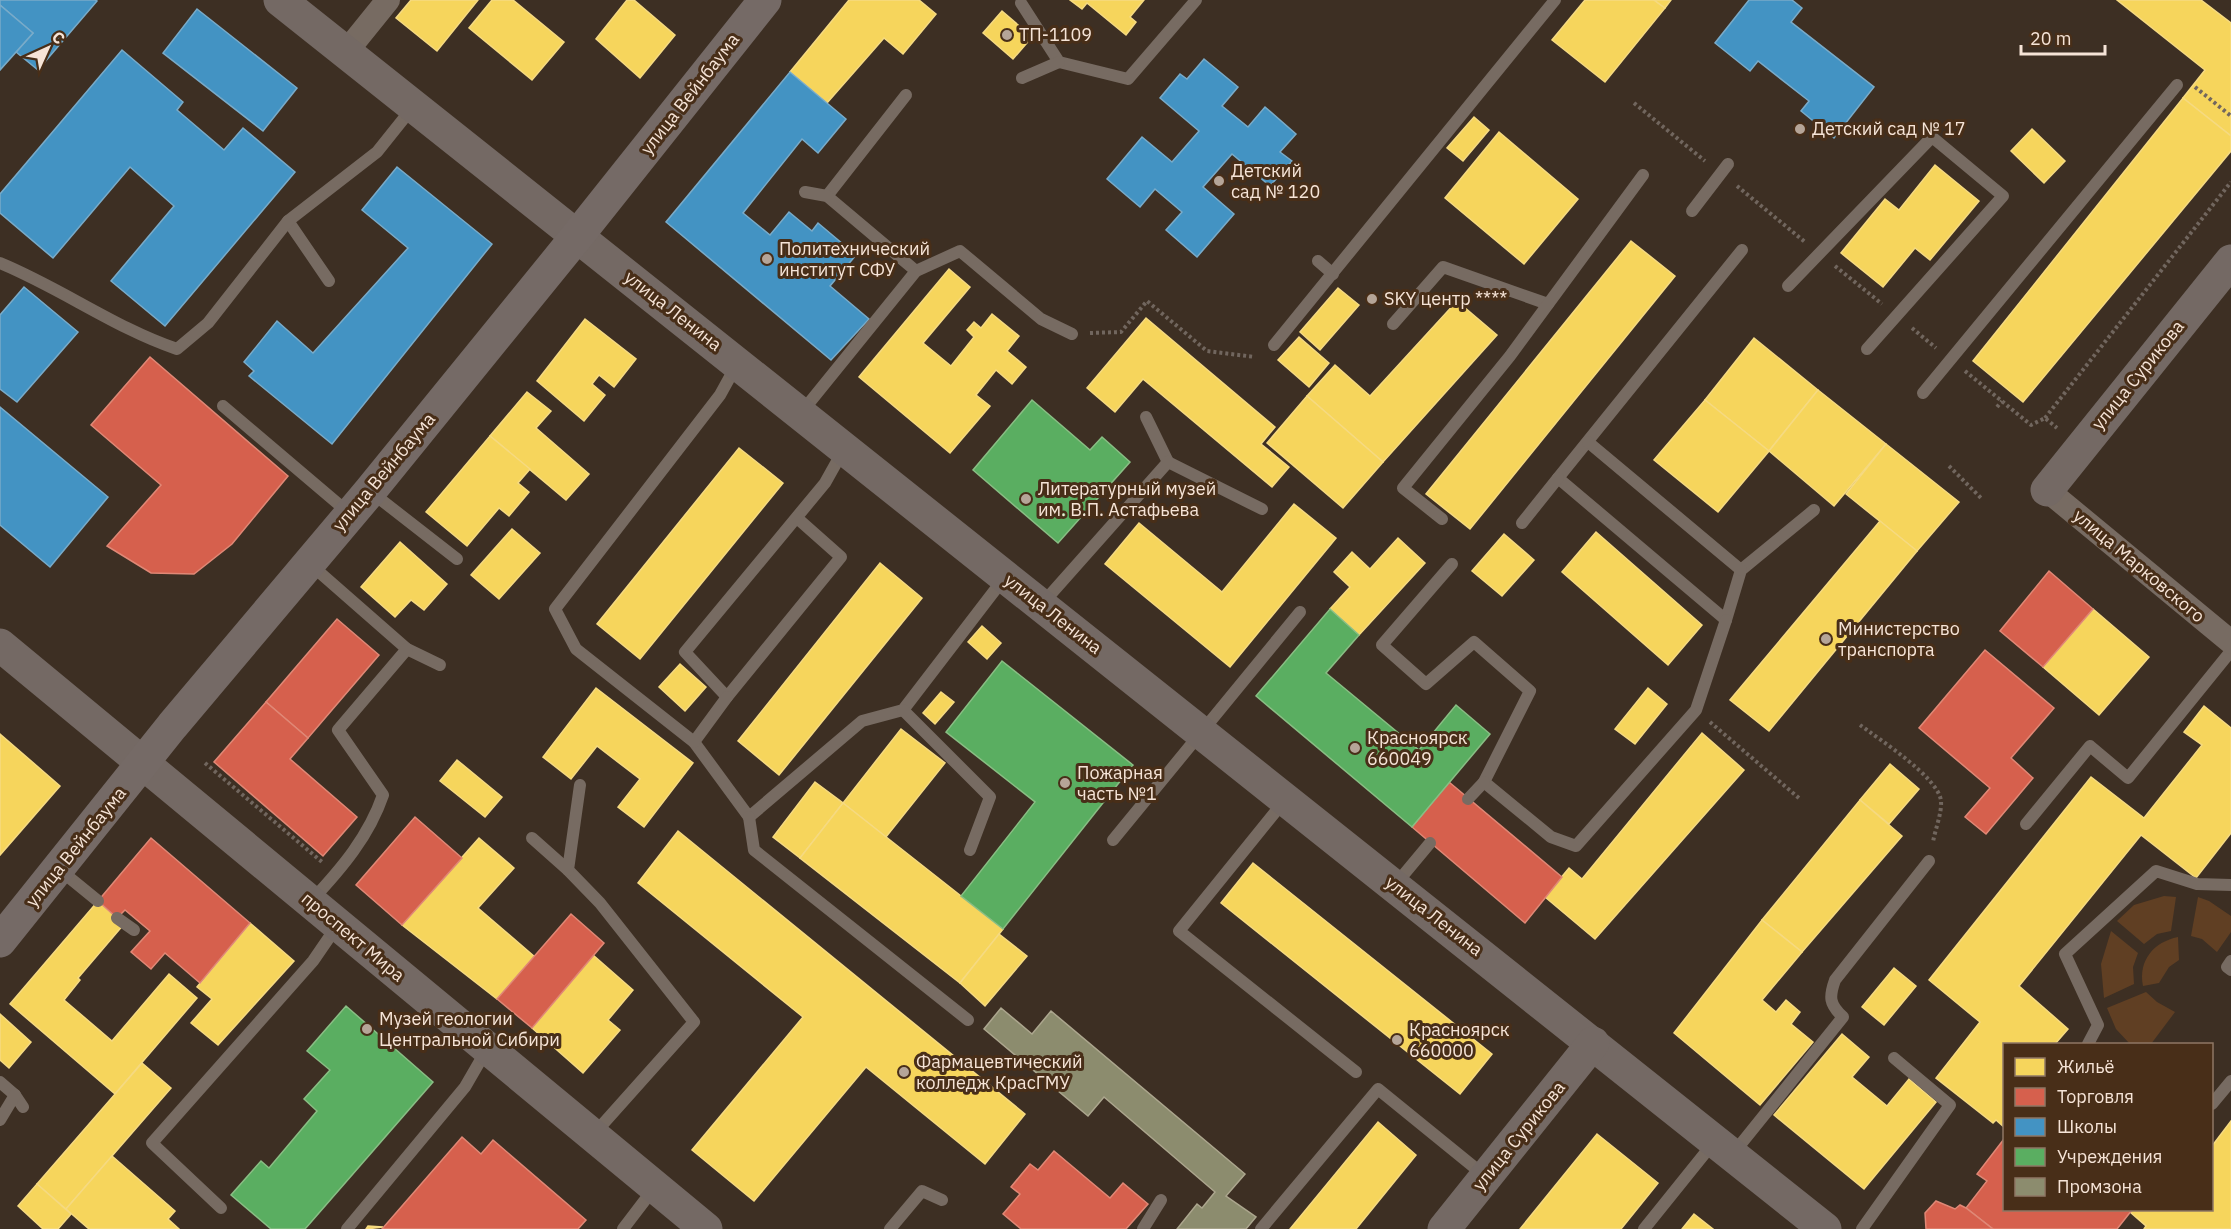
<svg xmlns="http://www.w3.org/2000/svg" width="2231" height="1229" font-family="'IBM Plex Sans',sans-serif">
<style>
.green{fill:#603f23}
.homes{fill:#f6d55c;stroke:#f6da81;stroke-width:1.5}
.shops{fill:#d6604d;stroke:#e08876;stroke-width:1.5}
.schools{fill:#4393c3;stroke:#79abc9;stroke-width:1.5}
.public{fill:#5aae61;stroke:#89be84;stroke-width:1.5}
.industry{fill:#8c8c6e;stroke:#aca68e;stroke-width:1.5}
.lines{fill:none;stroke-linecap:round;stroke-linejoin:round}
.path{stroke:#71665e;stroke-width:4;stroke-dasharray:3 3;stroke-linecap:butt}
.service{stroke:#776b62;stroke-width:12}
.minor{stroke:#776b62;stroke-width:24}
.primary{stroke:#746964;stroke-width:33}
.trunk{stroke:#756a66;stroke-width:33}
.poi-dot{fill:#b5a598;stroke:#482e18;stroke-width:2}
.labels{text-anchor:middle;stroke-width:6;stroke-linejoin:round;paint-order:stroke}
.poi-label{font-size:18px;fill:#f6e4d7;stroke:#482e18;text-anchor:start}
.street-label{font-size:18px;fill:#f6e4d7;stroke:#482e18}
</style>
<rect width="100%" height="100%" fill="#3d2f23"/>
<g class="green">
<polygon points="2164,896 2176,897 2171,931 2157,934 2144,944 2117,921 2134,905"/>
<polygon points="2198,897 2209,901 2231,916 2231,932 2217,952 2202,939 2191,936"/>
<polygon points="2111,931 2138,953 2133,967 2134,984 2104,998 2101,964"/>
<path d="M 2178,937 L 2179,960 L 2169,967 L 2159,983 L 2143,986 C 2138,960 2154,942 2178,937 Z"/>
<polygon points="2146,992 2157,1002 2175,1012 2151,1044 2130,1044 2116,1029 2107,1008"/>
</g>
<g class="homes">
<polygon points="411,0 478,0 437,51 396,18"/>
<polygon points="492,0 513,0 564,42 532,80 469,28"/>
<polygon points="627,0 634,0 675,35 640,78 596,39"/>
<polygon points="849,0 919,0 936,14 903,54 884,38 827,103 790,72"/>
<polygon points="1070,0 1144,0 1130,17 1136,22 1126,35 1087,3 1082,9"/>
<polygon points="1585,0 1654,0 1665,8 1605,82 1552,40"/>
<polygon points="1654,0 1671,0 1665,8"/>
<polygon points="2117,0 2201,0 2231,23 2231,136 2183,98 2205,70"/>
<polygon points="1002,11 1032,37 1013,59 983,33"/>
<polygon points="2183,98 2231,136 2231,151 2023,402 1973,361"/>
<polygon points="1474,117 1489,130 1463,161 1447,148"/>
<polygon points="2032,129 2065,161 2044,183 2011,151"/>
<polygon points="1499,132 1578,199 1524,264 1445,198"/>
<polygon points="1935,165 1979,201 1930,260 1915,248 1883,287 1841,253 1885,199 1899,210"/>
<polygon points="1631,241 1675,276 1470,529 1426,494"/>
<polygon points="949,269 970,287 923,343 951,366 974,337 967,330 974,322 981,328 992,314 1019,336 1007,351 1026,367 1012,384 996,370 976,395 990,406 950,453 859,377"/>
<polygon points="1338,288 1359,305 1320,350 1300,332"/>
<polygon points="1457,301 1497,335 1383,462 1307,396 1335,365 1370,396"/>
<polygon points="1146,318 1275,427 1261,444 1289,467 1272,487 1143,379 1115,412 1087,388"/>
<polygon points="585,319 636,359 614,387 599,375 592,384 605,395 584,421 537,381"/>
<polygon points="1299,337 1329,363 1309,387 1278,360"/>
<polygon points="1754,338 1818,390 1769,451 1705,400"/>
<polygon points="1818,390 1886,444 1834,506 1769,451"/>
<polygon points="527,392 551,411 536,428 589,474 566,500 490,436"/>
<polygon points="1307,396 1383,462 1343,508 1267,443"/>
<polygon points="1705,400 1769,451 1718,512 1654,460"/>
<polygon points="490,436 530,469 518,483 529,492 509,516 499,508 467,546 426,512"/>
<polygon points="1886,444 1959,502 1917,551 1846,494"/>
<polygon points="739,448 783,483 640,659 597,624"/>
<polygon points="1294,504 1336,538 1230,667 1105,564 1139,523 1222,592"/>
<polygon points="1880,521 1917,551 1769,731 1730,700"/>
<polygon points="512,529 540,553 499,599 471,575"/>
<polygon points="1596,532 1702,625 1668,665 1562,572"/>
<polygon points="1504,534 1534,560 1502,596 1472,571"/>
<polygon points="1398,538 1425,563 1359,635 1330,609 1350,587 1334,572 1352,552 1370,569"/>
<polygon points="400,542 447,584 424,610 411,600 395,617 361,587"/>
<polygon points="880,563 922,598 779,775 738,741"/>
<polygon points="2093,609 2149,657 2099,715 2043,667"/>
<polygon points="982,626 1001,643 987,659 968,642"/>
<polygon points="680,664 706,687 685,711 659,687"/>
<polygon points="596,688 693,763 644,827 618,807 640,779 597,746 571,779 543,757"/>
<polygon points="1648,688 1667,704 1635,744 1615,729"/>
<polygon points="941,692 954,702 935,724 923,713"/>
<polygon points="2204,706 2231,728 2231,833 2196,878 2141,835 2019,986 2068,1029 2055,1044 2004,1044 2004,1127 1996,1120 1993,1123 1936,1078 1980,1022 1929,980 2091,777 2144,818 2202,745 2184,732"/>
<polygon points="901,729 945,763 886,837 843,803"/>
<polygon points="1702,733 1744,770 1595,939 1545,897 1569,868 1582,879"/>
<polygon points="0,734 60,786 0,855"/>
<polygon points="457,760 502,797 485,817 440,781"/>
<polygon points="1890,764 1919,789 1889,824 1860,800"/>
<polygon points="815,782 843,803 800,858 773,837"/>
<polygon points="1860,800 1902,836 1802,952 1762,920"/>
<polygon points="843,803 1003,929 960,983 800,858"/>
<polygon points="678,831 1025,1114 985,1164 866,1067 754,1201 692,1150 803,1017 638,883"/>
<polygon points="479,838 514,868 478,908 535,957 497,999 402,925"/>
<polygon points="1253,863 1492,1054 1460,1094 1221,903"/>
<polygon points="98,901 124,924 78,978 80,980 64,1000 112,1041 169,974 197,998 115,1094 10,1004"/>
<polygon points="1762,920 1802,952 1762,1000 1776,1012 1786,1000 1800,1012 1791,1024 1813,1042 1760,1105 1674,1033"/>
<polygon points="250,923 294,961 218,1045 191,1023 212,999 197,987"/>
<polygon points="999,934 1027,956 985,1006 960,983"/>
<polygon points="593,955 633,990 608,1020 620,1030 583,1073 532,1028"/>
<polygon points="1894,968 1916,986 1884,1025 1862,1007"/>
<polygon points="0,1014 31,1042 9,1068 0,1060"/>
<polygon points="1842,1034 1869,1057 1852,1077 1887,1106 1909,1079 1936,1102 1864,1189 1774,1115"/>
<polygon points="142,1063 171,1088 66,1209 37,1184"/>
<polygon points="2231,1121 2231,1229 2144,1229 2146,1226 2130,1212 2132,1210 2212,1210 2212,1146"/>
<polygon points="1378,1122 1416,1155 1356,1229 1290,1229"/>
<polygon points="1597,1134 1658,1183 1621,1229 1520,1229"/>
<polygon points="112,1156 175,1211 168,1219 179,1229 89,1229 66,1209"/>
<polygon points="37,1184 71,1214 58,1229 43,1229 18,1206"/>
<polygon points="1694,1214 1713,1229 1682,1229"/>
<polygon points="368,1226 383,1227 366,1229"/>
</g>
<g class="shops">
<polygon points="150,357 288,476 232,544 194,574 151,573 107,546 161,485 91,425"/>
<polygon points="2049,571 2093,609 2043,667 2000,631"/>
<polygon points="337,619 379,655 308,738 266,702"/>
<polygon points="1985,650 2054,708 2011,758 2033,778 1986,834 1965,817 1990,788 1919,728"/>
<polygon points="266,702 308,738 290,759 357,817 323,856 214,762"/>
<polygon points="1449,782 1562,877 1525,923 1412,827"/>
<polygon points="415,817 462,858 402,925 356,885"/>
<polygon points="151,838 250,923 200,983 165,953 151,969 131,952 150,931 125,910 117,918 98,901"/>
<polygon points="571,914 604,943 532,1028 497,999"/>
<polygon points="462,1137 481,1154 493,1140 586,1220 578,1229 382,1229"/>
<polygon points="2004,1139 2004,1210 2132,1210 2117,1229 1993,1229 1966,1208 1987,1181 1977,1174"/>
<polygon points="1054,1151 1110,1198 1123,1183 1148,1204 1126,1229 1021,1229 1003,1214 1020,1194 1011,1187 1030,1164 1038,1170"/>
<polygon points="1936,1201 1955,1209 1960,1205 1966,1208 1993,1229 1926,1229 1925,1213"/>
</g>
<g class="schools">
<polygon points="0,0 95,0 97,1 38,70 16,52 33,33 0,5"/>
<polygon points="1749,0 1792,0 1802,8 1791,22 1874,87 1834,138 1801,111 1809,101 1758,61 1750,71 1715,43"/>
<polygon points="0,5 33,33 0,70"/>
<polygon points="197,9 297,88 263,131 163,53"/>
<polygon points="122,50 183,102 177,110 224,150 243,128 295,172 165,326 111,281 174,206 130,167 53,258 0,213 0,194"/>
<polygon points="1204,59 1238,87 1222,106 1248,127 1265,107 1296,134 1280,152 1292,161 1270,186 1232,154 1203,187 1234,214 1197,257 1166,230 1182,212 1155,189 1140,207 1107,179 1142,137 1172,162 1199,131 1160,98 1180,74 1187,79"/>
<polygon points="790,72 846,119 818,153 802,139 743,213 770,235 789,212 812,231 818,223 856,255 830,286 869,319 831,360 666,222"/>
<polygon points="397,167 492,244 332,444 249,376 254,371 244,362 277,321 313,353 408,248 362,210"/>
<polygon points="24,287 78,332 17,402 0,389 0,315"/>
<polygon points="0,407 108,497 50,567 0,525"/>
</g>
<g class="public">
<polygon points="1032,400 1090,450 1102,437 1130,462 1058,543 973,470"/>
<polygon points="1330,609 1359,635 1326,673 1419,750 1456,705 1490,734 1412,827 1256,696"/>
<polygon points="1002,661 1133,765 1003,929 961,896 1035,802 946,732"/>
<polygon points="346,1006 433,1082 305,1229 271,1229 231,1195 261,1161 269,1168 317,1111 304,1099 330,1070 307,1051"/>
</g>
<polygon class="industry" points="1001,1008 1032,1034 1051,1011 1245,1174 1226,1196 1256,1217 1246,1229 1177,1229 1197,1204 1202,1208 1215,1192 1104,1097 1088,1116 984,1029"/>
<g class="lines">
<g class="path">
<polyline points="2195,87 2231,116"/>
<polyline points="1634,103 1705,161"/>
<polyline points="1737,186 1805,242"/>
<polyline points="1835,266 1882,304"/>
<polyline points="1912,328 1936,348"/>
<polyline points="1090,333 1121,332 1147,301 1207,351 1255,357"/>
<polyline points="1965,371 2031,425 2045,418 2057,428"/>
<polyline points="1997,407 2002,401"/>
<polyline points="2045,418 2231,182"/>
<polyline points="1949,466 1982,499"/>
<polyline points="1710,722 1800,799"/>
<path d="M 1860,725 C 1879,739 1939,778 1941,801 C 1942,813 1935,830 1933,842"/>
<polyline points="205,763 322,862"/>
</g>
<g class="service">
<polyline points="1021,3 1059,62 1128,79 1196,0"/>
<polyline points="1022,78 1059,62"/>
<polyline points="827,196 906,95"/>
<polyline points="1692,211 1728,164"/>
<polyline points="288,221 329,281"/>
<polyline points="1742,250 1558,478 1726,620 1741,570 1814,510"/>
<polyline points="1318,261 1333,274"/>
<path d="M 0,263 C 61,288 115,328 177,349 L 208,323 L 288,221 L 377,152 L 413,107"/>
<polyline points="916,271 960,251 1041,319 1072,334"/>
<polyline points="1788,286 1932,137 2003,196 1867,349"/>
<polyline points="1393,324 1443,267 1548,304"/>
<polyline points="1274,345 1555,0"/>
<polyline points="1923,393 2177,85"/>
<polyline points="223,406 349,513"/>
<polyline points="801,413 916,271 827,196 805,192"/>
<polyline points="1146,417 1168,462"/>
<polyline points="1588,442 1741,570"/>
<polyline points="371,492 457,559"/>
<polyline points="797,518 841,557 727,697 685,652 825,483 844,449"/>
<polyline points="1442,519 1403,488 1510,356 1643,175"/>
<polyline points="1522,523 1558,478"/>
<polyline points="310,564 407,649 440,665"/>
<polyline points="1452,564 1382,645 1426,684 1474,642 1530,691 1484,782 1551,837 1576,846 1696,710 1726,620"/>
<polyline points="1042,604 1168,462 1262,509"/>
<polyline points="727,697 694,742 749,817 862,721 903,710 1005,577"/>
<polyline points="903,710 990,797 970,850"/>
<polyline points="694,742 576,649 555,609 720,395 736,366"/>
<polyline points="580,785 568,870 600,903 694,1022 594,1134"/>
<polyline points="1468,799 1484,782"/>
<polyline points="1285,800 1179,931 1356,1072"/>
<polyline points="749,817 754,850 968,1020"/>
<polyline points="2026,824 2090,746 2128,778 2231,651"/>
<polyline points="532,838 568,870"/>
<polyline points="1113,840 1300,612"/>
<polyline points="60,870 98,901"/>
<polyline points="1395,885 1430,843"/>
<path d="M 312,900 C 342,868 369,836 383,795 L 338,730 L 407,649"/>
<polyline points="117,918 134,930"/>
<polyline points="2231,961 2227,967 2231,970"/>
<polyline points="2088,1044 2098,1025 2065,954 2156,871 2197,884 2231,885"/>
<polyline points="0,1082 15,1095 23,1107"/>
<polyline points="2212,1104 2231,1081"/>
<polyline points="0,1120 15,1095"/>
<path d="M 1732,1155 L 1843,1017 C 1829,1004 1829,997 1835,980 L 1929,861"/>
<polyline points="221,1208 152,1143 313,961 337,926"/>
<polyline points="347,1229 465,1087 487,1049"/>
<polyline points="623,1229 655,1187"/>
<polyline points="890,1229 922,1191 942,1200"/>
<polyline points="1143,1229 1161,1200"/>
<polyline points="1261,1229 1378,1089 1485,1176"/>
<polyline points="1644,1229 1714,1142"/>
<polyline points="1862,1229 1950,1105 1894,1058"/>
</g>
<g class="minor">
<polyline points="346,52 388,0"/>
<polyline points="2047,490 2231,642"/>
</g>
<g class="primary">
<polyline points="280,0 1825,1229"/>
<polyline points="2047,490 2231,261"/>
<polyline points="0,645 706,1229"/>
<polyline points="1444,1229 1593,1043"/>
</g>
<polyline class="trunk" points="0,941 172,726 370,491 578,235 765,0"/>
</g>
<g class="poi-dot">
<circle cx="1007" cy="35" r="6"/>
<circle cx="1800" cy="129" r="6"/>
<circle cx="1219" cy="181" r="6"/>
<circle cx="767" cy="259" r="6"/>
<circle cx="1372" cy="299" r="6"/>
<circle cx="1026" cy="499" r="6"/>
<circle cx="1826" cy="639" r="6"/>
<circle cx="1355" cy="748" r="6"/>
<circle cx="1065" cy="783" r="6"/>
<circle cx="367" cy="1029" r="6"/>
<circle cx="1397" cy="1040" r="6"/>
<circle cx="904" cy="1072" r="6"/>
</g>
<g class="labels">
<g class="poi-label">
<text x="1019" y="41">ТП-1109</text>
<text x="1812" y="135">Детский сад № 17</text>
<text x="1231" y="177">Детский<tspan x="1231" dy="21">сад № 120</tspan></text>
<text x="779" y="255">Политехнический<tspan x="779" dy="21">институт СФУ</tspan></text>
<text x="1384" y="305">SKY центр ****</text>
<text x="1038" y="495">Литературный музей<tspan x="1038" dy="21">им. В.П. Астафьева</tspan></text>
<text x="1838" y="635">Министерство<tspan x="1838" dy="21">транспорта</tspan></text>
<text x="1367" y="744">Красноярск<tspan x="1367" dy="21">660049</tspan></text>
<text x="1077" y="779">Пожарная<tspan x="1077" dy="21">часть №1</tspan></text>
<text x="379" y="1025">Музей геологии<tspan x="379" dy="21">Центральной Сибири</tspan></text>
<text x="1409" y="1036">Красноярск<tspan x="1409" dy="21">660000</tspan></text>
<text x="916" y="1068">Фармацевтический<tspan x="916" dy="21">колледж КрасГМУ</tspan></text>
</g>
<g class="street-label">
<text transform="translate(690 94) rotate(-52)" y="6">улица Вейнбаума</text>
<text transform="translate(673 311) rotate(38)" y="6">улица Ленина</text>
<text transform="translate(2138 375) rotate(-51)" y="6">улица Сурикова</text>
<text transform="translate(384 472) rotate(-50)" y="6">улица Вейнбаума</text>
<text transform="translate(2139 566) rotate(40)" y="6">улица Марковского</text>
<text transform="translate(1053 614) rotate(38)" y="6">улица Ленина</text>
<text transform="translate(76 847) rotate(-51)" y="6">улица Вейнбаума</text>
<text transform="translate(1434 916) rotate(38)" y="6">улица Ленина</text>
<text transform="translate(353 937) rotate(40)" y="6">проспект Мира</text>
<text transform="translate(1519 1136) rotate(-51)" y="6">улица Сурикова</text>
</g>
</g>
<rect x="2003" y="1043" width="210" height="168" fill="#482e18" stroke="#8e7764" stroke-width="1.5"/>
<rect x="2015" y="1058" width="30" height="18" fill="#f6d55c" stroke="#8e7764" stroke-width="1.5"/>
<text x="2057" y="1073" font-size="18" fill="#f6e4d7">Жильё</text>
<rect x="2015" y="1088" width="30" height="18" fill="#d6604d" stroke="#8e7764" stroke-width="1.5"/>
<text x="2057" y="1103" font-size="18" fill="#f6e4d7">Торговля</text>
<rect x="2015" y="1118" width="30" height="18" fill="#4393c3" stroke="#8e7764" stroke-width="1.5"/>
<text x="2057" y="1133" font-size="18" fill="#f6e4d7">Школы</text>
<rect x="2015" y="1148" width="30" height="18" fill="#5aae61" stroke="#8e7764" stroke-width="1.5"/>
<text x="2057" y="1163" font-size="18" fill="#f6e4d7">Учреждения</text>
<rect x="2015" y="1178" width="30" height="18" fill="#8c8c6e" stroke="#8e7764" stroke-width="1.5"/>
<text x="2057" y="1193" font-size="18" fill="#f6e4d7">Промзона</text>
<g transform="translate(48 48) rotate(45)" stroke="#482e18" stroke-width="4.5" paint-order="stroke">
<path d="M0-4.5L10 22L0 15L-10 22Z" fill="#f6e4d7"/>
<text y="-9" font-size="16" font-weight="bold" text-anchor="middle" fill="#f6e4d7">С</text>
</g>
<path d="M2021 45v9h84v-9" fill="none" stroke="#f6e4d7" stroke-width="3"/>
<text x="2030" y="45" font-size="18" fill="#f6e4d7" stroke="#482e18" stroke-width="4.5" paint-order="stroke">20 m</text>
</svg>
